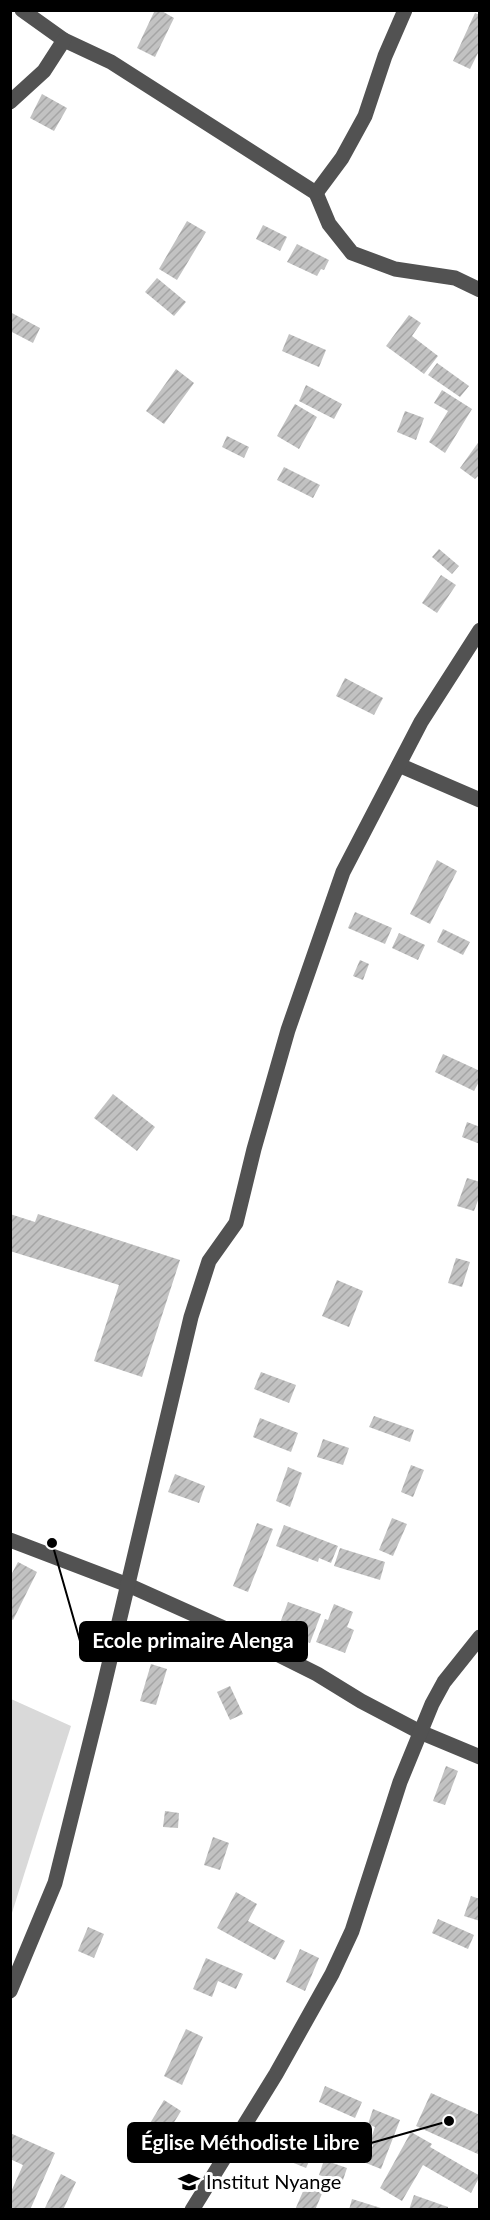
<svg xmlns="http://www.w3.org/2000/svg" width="490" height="2220" font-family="Lato,sans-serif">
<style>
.grass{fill:#d9d9d9}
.building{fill:url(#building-hatch)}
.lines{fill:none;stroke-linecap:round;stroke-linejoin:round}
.minor{stroke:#525252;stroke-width:15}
.labels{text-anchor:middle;stroke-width:6;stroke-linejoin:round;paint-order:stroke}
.poi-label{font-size:20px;fill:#000;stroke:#fff;text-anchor:start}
.leader{fill:none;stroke:#000;stroke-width:2}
.callout-dot{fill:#000;stroke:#fff;stroke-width:2}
.callout{fill:#000;stroke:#000;stroke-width:2}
.callout-label{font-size:21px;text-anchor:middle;font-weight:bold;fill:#fff}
</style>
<defs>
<pattern id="building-hatch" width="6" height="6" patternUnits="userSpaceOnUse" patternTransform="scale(1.5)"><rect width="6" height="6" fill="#c2c2c2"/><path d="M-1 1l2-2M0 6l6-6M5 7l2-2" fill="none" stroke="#a5a5a5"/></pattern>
</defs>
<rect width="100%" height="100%" fill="#fff"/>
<polygon class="grass" points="11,1699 71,1726 11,1916"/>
<g class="building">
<polygon points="155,10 160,10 174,18 155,57 137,48"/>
<polygon points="475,13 480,15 480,49 470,69 453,61"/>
<polygon points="42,94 67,108 54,131 30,118"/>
<polygon points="187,221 206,232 177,280 159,269"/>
<polygon points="263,225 287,237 280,251 256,239"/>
<polygon points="297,244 329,260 324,270 321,269 317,276 287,262"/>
<polygon points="157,278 186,302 174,316 145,292"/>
<polygon points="10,312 40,328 33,343 10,331"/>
<polygon points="409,315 421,323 412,336 438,356 424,374 386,346"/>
<polygon points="289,334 326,350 319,367 282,351"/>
<polygon points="437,363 469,386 460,397 428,375"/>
<polygon points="176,369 194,383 164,424 146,411"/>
<polygon points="306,385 342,404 334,419 299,401"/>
<polygon points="442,390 472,409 445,453 429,442 448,411 434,403"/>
<polygon points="295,404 317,417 299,449 277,436"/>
<polygon points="405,411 424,418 416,440 397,432"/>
<polygon points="227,436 249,447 244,458 222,447"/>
<polygon points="480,440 480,474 475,479 460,468"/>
<polygon points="284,467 320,485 313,498 277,480"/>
<polygon points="439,549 459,566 452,574 432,557"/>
<polygon points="441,575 456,585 437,613 422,603"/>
<polygon points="345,678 383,698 374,715 336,696"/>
<polygon points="437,860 457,871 430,924 410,914"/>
<polygon points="355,912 392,928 385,944 348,928"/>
<polygon points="443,929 470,942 463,955 437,942"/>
<polygon points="399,933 425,945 418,960 392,948"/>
<polygon points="360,960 369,964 363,980 353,976"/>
<polygon points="443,1054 480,1071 480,1080 474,1091 435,1072"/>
<polygon points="113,1094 155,1127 137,1151 94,1118"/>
<polygon points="467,1122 480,1127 480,1144 462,1137"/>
<polygon points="467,1178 480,1182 480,1195 474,1211 457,1206"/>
<polygon points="10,1214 35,1222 38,1214 180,1260 142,1377 94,1361 119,1285 10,1251"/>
<polygon points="456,1258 470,1262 462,1287 448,1283"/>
<polygon points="337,1280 363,1291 349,1327 322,1316"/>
<polygon points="261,1372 296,1385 289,1403 254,1389"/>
<polygon points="374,1416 414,1430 410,1442 369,1427"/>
<polygon points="260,1418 298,1433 291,1452 253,1437"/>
<polygon points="323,1439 349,1448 343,1465 317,1457"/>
<polygon points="411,1465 424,1470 413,1497 401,1492"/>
<polygon points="288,1467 302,1473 290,1507 276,1501"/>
<polygon points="175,1474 205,1486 199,1503 168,1492"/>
<polygon points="392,1518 407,1524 393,1556 379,1550"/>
<polygon points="257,1523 273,1529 248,1592 233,1586"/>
<polygon points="284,1525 338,1546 331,1563 319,1558 318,1562 276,1546"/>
<polygon points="340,1548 385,1562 380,1580 334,1566"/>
<polygon points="18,1562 37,1572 13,1620 10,1618 10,1577"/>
<polygon points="288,1602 321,1614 310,1643 277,1631"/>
<polygon points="334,1604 353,1612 347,1627 354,1630 345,1653 316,1642 325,1619 328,1620"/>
<polygon points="151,1664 167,1669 156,1705 140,1701"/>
<polygon points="230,1686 243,1714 230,1720 217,1692"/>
<polygon points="446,1766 458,1771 445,1805 433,1801"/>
<polygon points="165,1811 179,1813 178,1828 163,1827"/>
<polygon points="213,1837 229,1843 220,1870 204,1865"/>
<polygon points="236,1892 257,1904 248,1921 285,1941 275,1960 217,1928"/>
<polygon points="471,1896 480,1899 480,1921 464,1916"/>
<polygon points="438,1919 474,1935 468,1949 432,1933"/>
<polygon points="88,1927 104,1934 94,1958 78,1951"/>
<polygon points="300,1949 319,1958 305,1991 286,1982"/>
<polygon points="206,1958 243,1974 236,1989 218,1981 212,1997 193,1989"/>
<polygon points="186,2029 203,2037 182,2085 164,2076"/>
<polygon points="325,2086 362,2102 355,2118 319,2102"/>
<polygon points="431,2093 480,2115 480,2155 416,2126"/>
<polygon points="164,2100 181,2111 157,2150 140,2140"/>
<polygon points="373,2109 400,2120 381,2169 366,2163 373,2145 369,2144 375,2127 368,2124"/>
<polygon points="411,2132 432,2144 430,2147 480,2176 471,2193 423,2165 402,2201 380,2188"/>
<polygon points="10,2133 55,2153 30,2210 10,2210 10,2194 23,2165 10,2159"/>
<polygon points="291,2145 312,2155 306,2168 284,2159"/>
<polygon points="324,2160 347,2168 342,2183 319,2175"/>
<polygon points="61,2174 76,2182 63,2210 44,2210"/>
<polygon points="307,2182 324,2189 315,2210 295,2210"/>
<polygon points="414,2195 448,2207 448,2210 409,2210"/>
<polygon points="352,2199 384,2209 384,2210 349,2210"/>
</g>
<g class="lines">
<g class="minor">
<polyline points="22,10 64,40 111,62 316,193 329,224 352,253 395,269 455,278 480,290"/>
<polyline points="10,102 44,71 64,40"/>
<polyline points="316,193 342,158 365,116 385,56 405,10"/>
<polyline points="399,765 480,800"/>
<polyline points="10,1540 128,1585 235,1633 317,1674 361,1701 420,1732 480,1757"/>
<polyline points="10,1991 55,1883 101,1698 191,1317 209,1261 236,1223 254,1149 288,1030 343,872 421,722 480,630"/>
<polyline points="192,2210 276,2074 332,1974 352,1931 400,1782 432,1704 444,1682 480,1637"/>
</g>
</g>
<defs>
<symbol id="school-bare" viewBox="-9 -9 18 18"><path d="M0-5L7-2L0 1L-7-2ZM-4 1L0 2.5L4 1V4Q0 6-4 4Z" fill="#000" stroke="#fff" stroke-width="2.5" paint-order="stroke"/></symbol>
</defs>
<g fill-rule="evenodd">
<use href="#school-bare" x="174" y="2167" width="30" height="30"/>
</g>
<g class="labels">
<g class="poi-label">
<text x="206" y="2189">Institut Nyange</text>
</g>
</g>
<path class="leader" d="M52 1543L80 1641M449 2121L371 2143"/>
<g class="callout-dot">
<circle cx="52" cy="1543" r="6"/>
<circle cx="449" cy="2121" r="6"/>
</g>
<g class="callout">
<rect x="80" y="1622" width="227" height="39" rx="6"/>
<rect x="128" y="2123" width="243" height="39" rx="6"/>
</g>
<g class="callout-label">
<text x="193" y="1648">Ecole primaire Alenga</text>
<text x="250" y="2150">Église Méthodiste Libre</text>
</g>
<rect width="490" height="2220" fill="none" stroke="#000000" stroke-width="24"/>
</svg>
